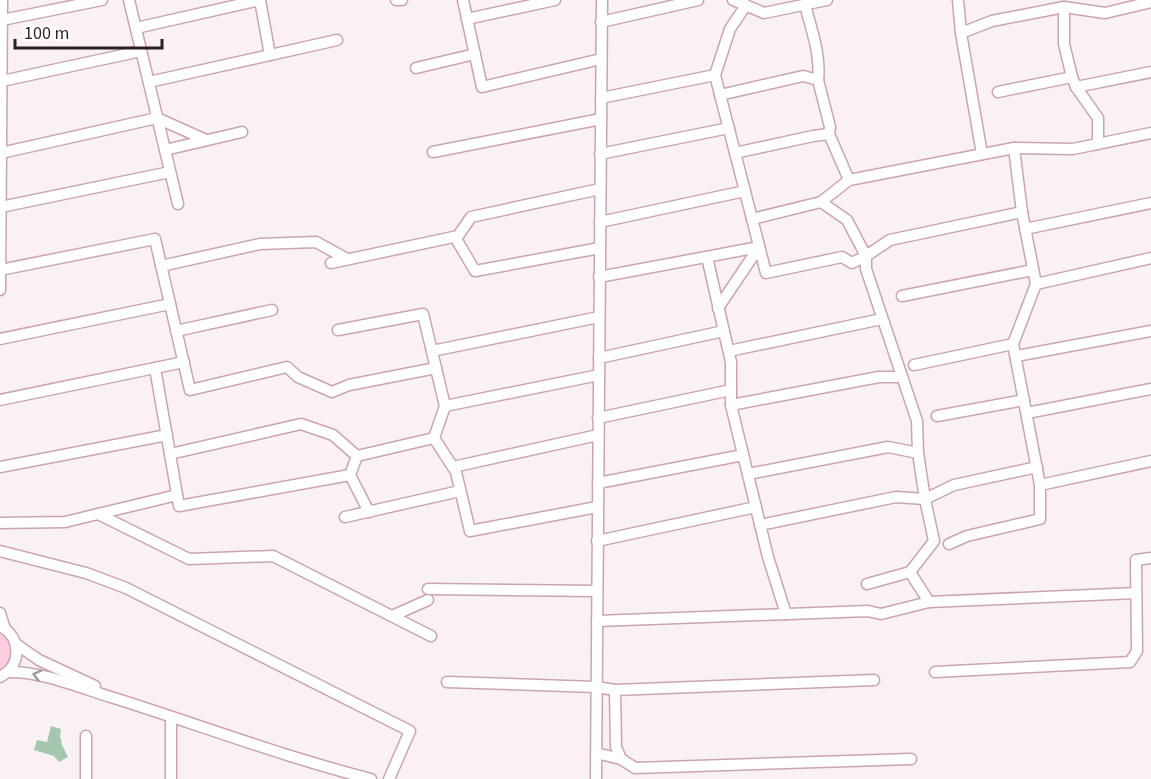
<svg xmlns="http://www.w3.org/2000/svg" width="1151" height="779" font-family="'Source Sans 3',sans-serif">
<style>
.green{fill:#ffcddf}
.building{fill:#a5c7b0}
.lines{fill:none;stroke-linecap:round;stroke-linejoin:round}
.minor-casing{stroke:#cba4b2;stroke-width:13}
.minor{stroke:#fff;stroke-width:10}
.oneway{stroke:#a09a9c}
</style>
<rect width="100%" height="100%" fill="#f9f1f4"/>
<polygon class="green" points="0,635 13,638 17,653 0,674"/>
<polygon class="building" points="51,726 61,729 60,737 62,742 61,743 68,757 59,762 54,756 34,750 37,740 47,742"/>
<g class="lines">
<defs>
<g id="minor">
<polyline points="129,0 178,204"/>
<polyline points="260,0 270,55"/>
<polyline points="396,0 402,0"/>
<polyline points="463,0 482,87 601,59"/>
<polyline points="733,0 764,13 827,0"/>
<polyline points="958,0 961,33 982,154"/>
<polyline points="746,5 730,29 715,75 766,273 842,257 852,263 866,256 866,269 917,421 918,453 925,499 934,541 910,572 867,584"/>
<path d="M 805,5 C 811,28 821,55 818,80 L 830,127 L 829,134 L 849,180"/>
<polyline points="1064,7 1064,44 1072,77 1076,87 1098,118 1098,144"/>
<polyline points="467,19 555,0"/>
<polyline points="2,20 102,0"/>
<polyline points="601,22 698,0"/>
<polyline points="136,28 260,0"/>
<polyline points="961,33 992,21 1064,7 1105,13 1151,2"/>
<polyline points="416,68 475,54"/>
<polyline points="2,81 141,51"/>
<polyline points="149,82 337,40"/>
<polyline points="1076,87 1151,72"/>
<polyline points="998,92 1072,77"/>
<polyline points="720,95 803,76 818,80"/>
<polyline points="601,98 715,75"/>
<polyline points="165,150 242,132"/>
<polyline points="433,152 601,119"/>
<polyline points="1,153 157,118 206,140"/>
<polyline points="735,153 813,136 829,134"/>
<polyline points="600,154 729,128"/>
<polyline points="821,202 847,220 866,256 890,240 1022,212"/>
<polyline points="1,207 170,172"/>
<polyline points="752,219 821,202 849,180 1014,148 1073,149 1151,133"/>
<polyline points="600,222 745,191"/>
<polyline points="1025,229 1151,203"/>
<polyline points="455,237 475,271 600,248"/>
<polyline points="707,257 731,362 731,405 768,557 786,614"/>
<polyline points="331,263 458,236 471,217 600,189"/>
<polyline points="161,266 260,244 316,242 347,259"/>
<polyline points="0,270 155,239 190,390 287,367 298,377 332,392 349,385 436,368"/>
<polyline points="599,277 759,247"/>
<polyline points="1036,284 1151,258"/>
<polyline points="0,290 2,0"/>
<polyline points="902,296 1033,270"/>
<polyline points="718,308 759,247"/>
<polyline points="338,330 423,314 445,406 434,438 456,472 470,531 597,507"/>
<polyline points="176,331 272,310"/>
<polyline points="0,339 170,304"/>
<polyline points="432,351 599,317"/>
<polyline points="729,351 882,319"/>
<polyline points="1016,356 1151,331"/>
<polyline points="599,358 724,331"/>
<polyline points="914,365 1013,344"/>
<polyline points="155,368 179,506 350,475"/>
<polyline points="0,400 184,362"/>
<polyline points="731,405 879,377 902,377"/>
<polyline points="445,406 599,375"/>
<polyline points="1027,413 1151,389"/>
<polyline points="937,416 1024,400"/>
<polyline points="598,418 731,390"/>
<polyline points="170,454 301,424 333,435 357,456 350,475"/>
<polyline points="357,456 434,438"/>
<polyline points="0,467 167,435"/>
<polyline points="453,467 598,435"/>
<polyline points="748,474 888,447 918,453"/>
<polyline points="350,475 369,512"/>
<polyline points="598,483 743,455"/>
<polyline points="1040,485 1151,461"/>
<polyline points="98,514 177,495"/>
<polyline points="345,517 460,491"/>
<polyline points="0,523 65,522 98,514 189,559 273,556 431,636"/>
<polyline points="760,525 896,497 925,499 954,485 1037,467"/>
<polyline points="597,541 756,507"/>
<polyline points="949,544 967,536 1040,519 1040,485 1013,344 1036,284 1022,212 1014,148"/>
<polyline points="0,551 86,573 126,588 410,731 389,779"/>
<polyline points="428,589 597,591"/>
<polyline points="929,602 1136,593"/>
<polyline points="0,613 5,629"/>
<polyline points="392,616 428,600"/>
<polyline points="597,621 868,611 881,614 929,602 910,572"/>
<path d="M 0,626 C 22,637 22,666 0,677"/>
<polyline points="16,644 39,660 95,686"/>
<path d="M 8,672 C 42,671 81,688 114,698 C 200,725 284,757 371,779"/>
<polyline points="935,672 1130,662 1137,651 1136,560 1151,558"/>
<polyline points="447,682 596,687 615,690 874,680"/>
<polyline points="615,690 616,747 621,759 635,768 911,759"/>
<polyline points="596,753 621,759"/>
<polyline points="86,779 86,736"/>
<polyline points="171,779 171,717"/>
<polyline points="596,779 602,0"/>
</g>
</defs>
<use href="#minor" class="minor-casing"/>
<use href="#minor" class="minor"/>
</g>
<defs><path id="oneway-chevron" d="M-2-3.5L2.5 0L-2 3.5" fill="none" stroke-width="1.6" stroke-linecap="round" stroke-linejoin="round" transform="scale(1.5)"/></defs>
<use class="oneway" href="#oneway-chevron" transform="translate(37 675) rotate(-166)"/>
<path d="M15 39v9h147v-9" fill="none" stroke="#2d1e23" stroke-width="3"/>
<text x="24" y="39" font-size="18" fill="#2d1e23" stroke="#ffffff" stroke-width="4.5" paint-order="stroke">100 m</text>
</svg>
